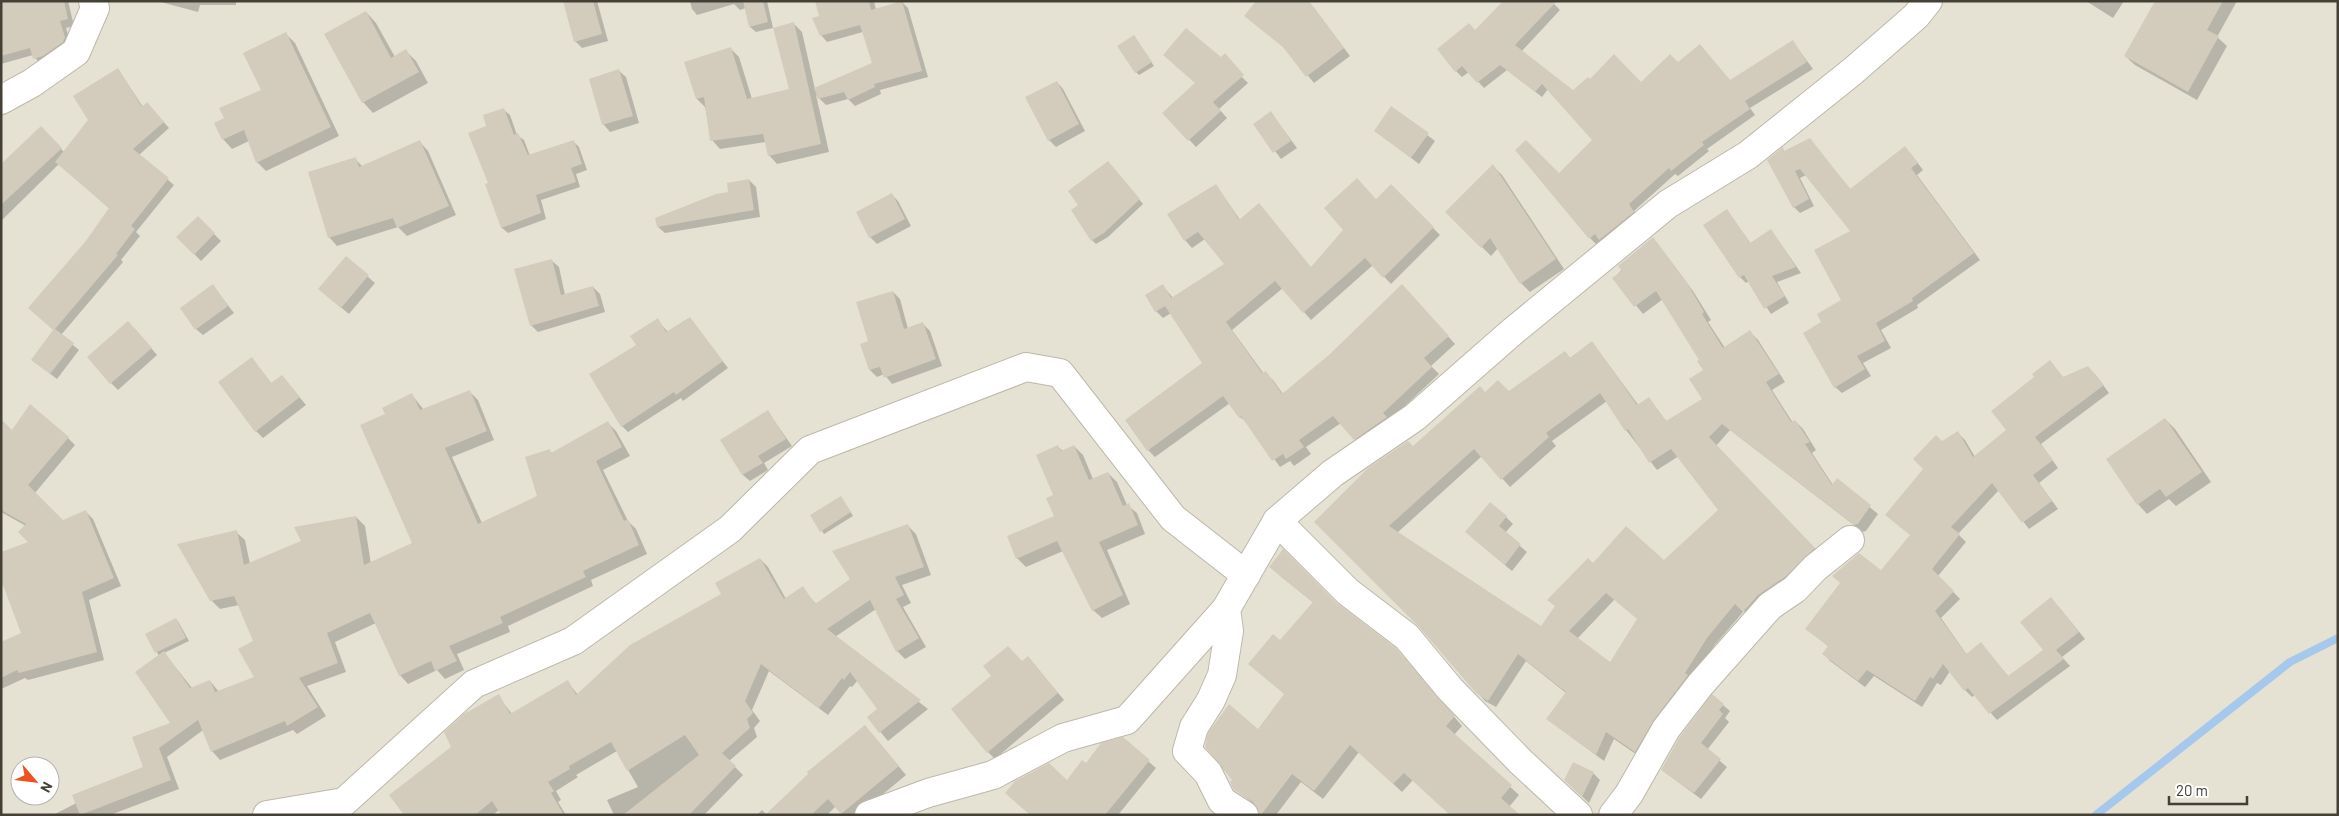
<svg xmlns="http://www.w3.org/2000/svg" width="2339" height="816" font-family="Barlow,sans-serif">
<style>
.residential{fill:#e5e2d4;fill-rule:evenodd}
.shadow{fill:#0003;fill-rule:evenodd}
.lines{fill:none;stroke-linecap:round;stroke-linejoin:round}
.stream{stroke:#a5c8ec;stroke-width:8}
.building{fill:#d3ccbc;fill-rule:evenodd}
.minor-casing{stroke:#bdb8a9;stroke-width:30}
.minor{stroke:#fff;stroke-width:28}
</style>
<rect width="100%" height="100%" fill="#f2efe6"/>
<path class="residential" d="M 1,1 L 2338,1 L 2338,815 L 1,815 ZM 20,766 L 50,766 L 50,796 L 20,796 Z"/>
<g class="shadow">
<polygon points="1,1 68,1 74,26 66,28 71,45 41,65 33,55 1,64"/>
<polygon points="157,1 236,1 236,5 200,5 198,12"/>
<polygon points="564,1 597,1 608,41 582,48 575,41"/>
<polygon points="690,1 767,1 773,28 756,32 750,27 746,8 740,10 734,4 697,15 692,9"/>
<polygon points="816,1 874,1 876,10 902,2 908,8 928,77 880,90 881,94 855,106 848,99 826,105 816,95 829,152 777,164 769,155 766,142 720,149 712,140 705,107 697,99 731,49 739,57 752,99 791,90 794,24 802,32 815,89 873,63 863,32 827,42 821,35 820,17"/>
<polygon points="1551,1 1560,10 1521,52 1573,92 1590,80 1641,83 1678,63 1731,81 1793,42 1813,69 1750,108 1755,115 1707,149 1709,151 1678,176 1675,174 1634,211 1640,218 1607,246 1601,240 1596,244 1590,238 1559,174 1594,140 1548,89 1542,97 1507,70 1484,88 1469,72 1462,77 1456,71 1476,32"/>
<polygon points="2086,1 2124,1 2113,18"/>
<polygon points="2178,1 2237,1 2217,37 2227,46 2197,100 2135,65 2125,56"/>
<polygon points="1314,8 1350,56 1314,83 1287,50 1246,16"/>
<polygon points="366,12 376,23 395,57 406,51 416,61 428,83 373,113 363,102"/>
<polygon points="286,34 295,43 339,136 266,171 257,162 249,141 232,149 223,139 225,119 262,90"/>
<polygon points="1134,36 1154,66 1139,75 1136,72"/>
<polygon points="118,69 143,107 153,110 169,128 139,155 174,185 136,232 140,236 121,260 123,262 61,335 79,350 57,379 32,360 54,330 86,243 110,209 59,164 1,221 1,165 41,128 64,152 89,120"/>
<polygon points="619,71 626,77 639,123 610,132 604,125 590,80"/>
<polygon points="1242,77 1248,83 1219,109 1227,118 1196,147 1164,113"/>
<polygon points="1057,82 1063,89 1085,131 1056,147 1049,140"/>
<polygon points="1392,108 1435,141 1419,164 1376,131"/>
<polygon points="504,110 510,115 517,135 524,140 530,156 573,141 579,147 587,170 576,174 580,187 541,200 546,219 508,233 502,228 490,184 487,126"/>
<polygon points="1271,113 1297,148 1281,159 1255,124"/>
<polygon points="1810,140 1851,190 1911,154 1923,170 1917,175 1980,260 1917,305 1918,308 1881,330 1891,348 1863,363 1871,376 1842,393 1835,387 1823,323 1842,301 1852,232 1806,175 1800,178 1814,206 1800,213 1794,207 1783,149 1785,152"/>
<polygon points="420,142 428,151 456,215 407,236 398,227 337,246 329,237 355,159 363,167"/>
<polygon points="1493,166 1502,175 1564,269 1530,292 1521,283 1498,248 1491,256 1447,212"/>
<polygon points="1112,167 1143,204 1108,237 1096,244 1092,240 1080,205"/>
<polygon points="749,180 756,187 760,217 665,233 658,227 730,193"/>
<polygon points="1216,185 1240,220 1259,205 1311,268 1391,186 1440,235 1391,284 1373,265 1311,320 1283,288 1232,330 1264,374 1265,373 1273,380 1283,394 1409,293 1455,344 1431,366 1439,374 1362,446 1341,423 1306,447 1311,454 1294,466 1290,461 1280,467 1248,423 1240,417 1230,403 1155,457 1148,450 1203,364 1171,313 1163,318 1156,311 1163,286 1173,298 1225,264 1205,239 1192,248 1185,240"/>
<polygon points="891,194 898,201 911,226 877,244 870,237"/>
<polygon points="1727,210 1751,244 1771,230 1801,273 1777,282 1789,303 1771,314 1749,281 1746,283 1740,277"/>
<polygon points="198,218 221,241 201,261 178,237"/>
<path d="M 1653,238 L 1693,291 L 1711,320 L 1708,322 L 1725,348 L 1750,332 L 1758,340 L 1785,382 L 1772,390 L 1793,423 L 1795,421 L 1803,429 L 1816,450 L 1812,453 L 1833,485 L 1837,480 L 1878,514 L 1866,531 L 1863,532 L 1730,430 L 1716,446 L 1822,556 L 1752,619 L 1744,611 L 1714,646 L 1643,759 L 1614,739 L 1604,761 L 1547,719 L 1566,693 L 1526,661 L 1496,707 L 1485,701 L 1420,626 L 1316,522 L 1485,393 L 1509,393 L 1565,352 L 1570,358 L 1592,342 L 1639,406 L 1649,399 L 1667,422 L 1704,399 L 1705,371 L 1701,360 L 1663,299 L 1643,314 L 1614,278 ZM 1607,401 L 1626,430 L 1657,470 L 1679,456 L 1720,510 L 1664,561 L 1593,565 L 1541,627 L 1397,533 L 1482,456 L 1510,487 L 1556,446 L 1552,441 ZM 1615,599 L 1638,619 L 1611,663 L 1577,639 Z"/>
<polygon points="346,258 375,283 349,314 326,295"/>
<polygon points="552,261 559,267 565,295 593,287 600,294 605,312 538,332 531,325"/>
<polygon points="213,286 234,313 203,335 196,329"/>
<polygon points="893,292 900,299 908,329 923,324 930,331 942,366 892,384 884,374 877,377 870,370"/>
<polygon points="689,318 728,368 683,401 681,398 628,432 622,426 638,345 657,320 668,332"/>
<polygon points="135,329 157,355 118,390 111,383"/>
<polygon points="252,359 272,384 282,376 306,405 263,438 256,431"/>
<polygon points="2050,362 2064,378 2095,374 2109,393 2041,444 2058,468 2039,483 2058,509 2029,529 1999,490 1958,534 1966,542 1938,576 1960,599 1941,618 1967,655 1981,644 2009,677 2044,650 2058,606 2085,639 2062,657 2070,666 1997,720 1975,695 1972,697 1965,690 1950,671 1941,685 1937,683 1922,707 1874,676 1865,687 1830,661 1824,654 1829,647 1807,629 1882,572 1911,536 1925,469 1942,443 1958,433 1965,440 1975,457 2007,430 2036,377"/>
<polygon points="469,391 478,400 494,440 452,457 482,523 538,497 549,451 552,453 608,423 616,431 630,456 603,470 628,521 636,529 647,554 591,580 593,586 508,626 510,632 457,654 464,670 445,679 437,670 408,684 400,675 376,623 335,642 346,672 307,686 326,716 297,734 293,730 220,760 212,751 203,730 167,757 179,789 110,815 53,815 145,768 172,723 159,656 147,634 176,619 179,623 189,641 164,653 192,688 210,681 219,692 255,677 254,641 239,605 220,609 211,600 236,532 245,540 250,564 356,517 365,526 371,564 414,544 387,415 412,395 424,410"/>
<polygon points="768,412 792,446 764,463 768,470 750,481 743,475 722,440"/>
<polygon points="2165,419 2175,429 2211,482 2176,506 2169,499 2147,514 2138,504 2107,459"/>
<polygon points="1,421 12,432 68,438 75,445 35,493 63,522 86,512 93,519 121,586 89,600 104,660 28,680 25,678 1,689 1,643 23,634 30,542 26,526 1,512"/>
<polygon points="1074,446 1083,455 1093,479 1108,473 1117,482 1127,505 1137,513 1145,534 1107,550 1130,604 1102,618 1093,610 1063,551 1026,567 1017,558 1056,517 1058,447 1063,451"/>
<polygon points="843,500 853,516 824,534 812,516"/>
<polygon points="1506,517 1513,524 1505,533 1527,552 1512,571 1474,539"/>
<polygon points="908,526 916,534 931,575 902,585 911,603 903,607 926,647 905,659 897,651 876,609 835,637 928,709 888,741 868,717 878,709 858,680 852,687 850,686 828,715 769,671 752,710 760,721 754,728 757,737 729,761 743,775 704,815 614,815 607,800 638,787 617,751 576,775 578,777 556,791 561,800 558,802 566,815 502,815 499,810 493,815 406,815 452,747 498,696 512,714 567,681 578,695 723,595 760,559 768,567 786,599 802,588 816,604 851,580"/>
<polygon points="1279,575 1336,604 1405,659 1462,726 1454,735 1519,795 1509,807 1413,780 1402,792 1359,752 1323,799 1301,782 1276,815 1260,815 1259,808 1235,789 1258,731 1285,695 1280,642 1314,603"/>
<polygon points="1028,657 1064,700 995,759 988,752 1022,662"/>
<polygon points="1723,705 1730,711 1725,718 1729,722 1707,750 1727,767 1701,799 1662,770"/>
<polygon points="865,726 906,775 858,815 843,815 836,806 827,815 767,815"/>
<polygon points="1122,739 1156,768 1118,815 1030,815 1086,765"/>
<polygon points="1573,763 1593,773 1600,780 1589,803 1572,787"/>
<polygon points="762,810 767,815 757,815"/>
</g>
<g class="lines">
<polyline class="stream" points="2096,815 2290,662 2338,638"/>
</g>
<g class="building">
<polygon points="1,1 64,1 68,19 60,21 65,37 63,42 43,56 33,59 30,48 1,56"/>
<polygon points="563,1 593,1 602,34 574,42"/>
<polygon points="743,1 763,1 768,22 749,27"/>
<polygon points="815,1 869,1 871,10 902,1 922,71 874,84 875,87 848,100 844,92 818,99 814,88 872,63 860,25 820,36 812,18 819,16"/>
<polygon points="1256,1 1309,1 1344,48 1306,77 1283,47 1244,16"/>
<polygon points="1503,1 1557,1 1515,45 1573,90 1588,77 1590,79 1614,54 1641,82 1670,54 1678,62 1700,44 1730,80 1793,40 1807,62 1745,101 1750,109 1702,142 1704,145 1671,171 1669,168 1629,204 1634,212 1599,240 1595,234 1589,239 1515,150 1526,140 1559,173 1592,140 1542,84 1535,92 1500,65 1477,83 1462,66 1455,72 1437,49 1469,23 1475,30"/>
<polygon points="2155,1 2223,1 2207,30 2219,36 2188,92 2124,56"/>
<polygon points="366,11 391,58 406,49 419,72 362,103 324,34"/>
<polygon points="794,22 821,144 768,156 763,134 710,141 704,97 696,99 684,62 731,47 747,99 789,89 773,28"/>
<polygon points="1186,28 1221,57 1225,53 1244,75 1213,102 1221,111 1188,141 1162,113 1195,83 1163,55"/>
<polygon points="286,32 331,127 256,163 244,130 222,140 214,123 224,118 219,108 261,90 243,53"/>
<polygon points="1134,35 1152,62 1135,73 1117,46"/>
<polygon points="118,68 142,107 147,102 164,122 133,149 169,178 131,226 135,229 116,254 118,255 55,329 74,343 50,374 31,360 53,330 28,308 85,242 109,208 55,162 88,120 73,96"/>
<polygon points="619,69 633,116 602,125 589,79"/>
<polygon points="1057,81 1079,124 1048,141 1025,97"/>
<polygon points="1391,106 1429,133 1411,158 1374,131"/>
<polygon points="504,108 514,135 518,133 528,155 574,140 582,164 571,168 576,182 536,195 541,213 501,228 485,184 488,183 468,133 486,126 483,115"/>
<polygon points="1271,111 1291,141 1273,153 1253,124"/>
<polygon points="41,126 62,148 1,205 1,164"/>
<polygon points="1810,138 1850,189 1905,146 1918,163 1911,168 1974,253 1912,298 1913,301 1876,323 1885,341 1857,356 1865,369 1834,388 1803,333 1821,322 1817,314 1841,300 1814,250 1850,231 1800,169 1795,171 1809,199 1793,208 1767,160 1783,147 1784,151"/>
<polygon points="420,140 449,206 397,228 393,218 328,238 308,172 356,157 359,167"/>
<polygon points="1108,161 1140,199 1104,233 1091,241 1071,210 1078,205 1068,191"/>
<polygon points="1493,164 1556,259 1520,284 1490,238 1481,248 1445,212"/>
<polygon points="1357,178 1376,199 1391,184 1434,227 1383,278 1365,258 1303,313 1275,281 1226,322 1262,373 1266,371 1282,394 1330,354 1402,284 1449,336 1424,358 1432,367 1383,413 1387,417 1354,440 1333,416 1299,440 1304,447 1286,459 1283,454 1272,461 1241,416 1239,418 1223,396 1147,451 1125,420 1202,363 1165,306 1155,312 1145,295 1163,284 1171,298 1224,264 1198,232 1184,241 1167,214 1216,184 1239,220 1259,203 1311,267 1343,230 1324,208"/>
<polygon points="749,179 754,210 657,227 655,218 716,194 728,192 727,183"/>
<polygon points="892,193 905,219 869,238 856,212"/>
<polygon points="1727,209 1750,243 1771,229 1796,267 1772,276 1785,296 1764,309 1744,275 1739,278 1703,225"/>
<polygon points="198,216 215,233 194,255 176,237"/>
<path d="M 1653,237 L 1686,281 L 1704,312 L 1702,314 L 1723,348 L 1750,330 L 1779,374 L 1766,382 L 1791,422 L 1795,420 L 1810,442 L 1805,444 L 1832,485 L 1837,478 L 1871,505 L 1858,524 L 1854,525 L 1722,424 L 1709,437 L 1815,548 L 1785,577 L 1758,595 L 1743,612 L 1735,604 L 1707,638 L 1685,673 L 1688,675 L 1654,720 L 1635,752 L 1606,732 L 1596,755 L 1546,719 L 1566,692 L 1518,654 L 1488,701 L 1476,693 L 1419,627 L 1314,522 L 1368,468 L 1408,441 L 1413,446 L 1480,386 L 1485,392 L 1498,380 L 1509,391 L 1565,351 L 1570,358 L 1592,341 L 1637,405 L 1649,397 L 1666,421 L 1702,399 L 1689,379 L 1703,370 L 1697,361 L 1699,360 L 1656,291 L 1634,307 L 1612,278 L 1622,271 L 1618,266 ZM 1600,393 L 1625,431 L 1628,429 L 1649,463 L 1671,449 L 1718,510 L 1664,560 L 1626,526 L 1593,563 L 1588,558 L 1547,600 L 1555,606 L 1541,626 L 1389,526 L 1474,449 L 1501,480 L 1549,437 L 1546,433 ZM 1606,593 L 1637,619 L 1610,662 L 1569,631 Z"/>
<polygon points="346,256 369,275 341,308 318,289"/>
<polygon points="552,259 561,295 593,286 599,306 530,326 514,269"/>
<polygon points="213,284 228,306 195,330 180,308"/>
<polygon points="893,291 904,329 923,322 936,359 884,378 880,367 869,370 860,344 868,341 856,302"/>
<polygon points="690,317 723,361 676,395 674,392 621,427 589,374 636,345 630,336 658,318 666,332"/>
<polygon points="128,321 152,348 110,384 87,357"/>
<polygon points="252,357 271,383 282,375 300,397 255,432 218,382"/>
<polygon points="2050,360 2063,377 2088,366 2104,385 2035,437 2053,460 2033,475 2052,501 2022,523 1992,483 1951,527 1960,534 1932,569 1954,591 1935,611 1966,654 1981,642 2008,676 2043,650 2020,622 2051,597 2079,632 2056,650 2064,659 1989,714 1968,688 1964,691 1943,664 1933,679 1930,677 1915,701 1867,670 1858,681 1822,654 1828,646 1805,629 1840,583 1832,576 1859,553 1881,570 1910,535 1885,515 1923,469 1913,459 1936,435 1942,441 1958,431 1973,457 2006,430 1991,411 2034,377 2032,374"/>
<polygon points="470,390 487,431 445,448 478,524 537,496 525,457 550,449 551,453 608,421 622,447 596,461 624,521 628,519 639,545 583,571 586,577 500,617 503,623 449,646 457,661 435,671 431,661 399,676 370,613 327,633 338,663 299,678 318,707 287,726 285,721 211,752 198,720 159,748 171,780 80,815 72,795 143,767 132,737 170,723 135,672 164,651 190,688 210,680 215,692 254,677 238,649 253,641 234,596 210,601 177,544 237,530 244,565 301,541 294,527 356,516 364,565 412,543 360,425 385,414 382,408 412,393 420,410"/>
<polygon points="30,404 69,437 28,485 63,520 86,510 114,578 82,592 97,652 19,673 17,670 1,678 1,642 21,633 1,580 1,552 28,542 18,532 26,524 1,510 1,419 12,430"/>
<polygon points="768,410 786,439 758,456 763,463 742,475 720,440"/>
<polygon points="2165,418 2202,472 2166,497 2160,489 2137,505 2106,459"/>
<polygon points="1058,445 1061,451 1074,445 1089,480 1108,472 1123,506 1129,503 1138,525 1099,542 1123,595 1092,611 1057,541 1016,559 1007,536 1054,516 1046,498 1053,495 1036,455"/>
<polygon points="841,496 851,512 820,532 810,515"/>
<polygon points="1490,502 1507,516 1499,526 1521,544 1505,565 1465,532"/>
<polygon points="908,524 924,567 895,577 904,595 896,599 919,638 896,652 870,600 827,629 921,700 879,733 867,717 877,709 850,672 844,680 842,678 819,708 761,664 745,701 753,713 747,719 750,728 722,753 736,766 689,815 623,815 699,755 685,735 627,771 611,742 569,766 570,769 548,782 554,791 551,793 564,815 501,815 492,801 475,815 404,815 389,795 451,747 444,732 464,714 499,694 510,714 568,680 576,695 630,645 721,594 715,583 760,558 784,599 803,586 815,604 850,579 832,551"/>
<polygon points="1283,549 1337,603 1396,648 1455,716 1446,726 1512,785 1501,798 1520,815 1450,815 1404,773 1393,784 1350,745 1314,791 1292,774 1261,815 1253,802 1234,790 1230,782 1232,780 1205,747 1208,733 1229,704 1258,729 1284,694 1248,664 1273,634 1280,640 1313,602 1269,567"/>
<polygon points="176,618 186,638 155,653 145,634"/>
<polygon points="1008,646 1022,661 1028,656 1058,693 987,753 951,709 991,676 983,666"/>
<polygon points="1712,694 1724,704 1719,710 1723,714 1701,743 1721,759 1694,793 1661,770 1679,738"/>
<polygon points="865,725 899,766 841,814 828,799 811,815 765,815 808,774 807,772"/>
<polygon points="1123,737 1150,760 1105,815 1030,815 1005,793 1015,781 1049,763 1067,780 1082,760 1086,763 1101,743"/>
<polygon points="1573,762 1594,772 1582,797 1564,780"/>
</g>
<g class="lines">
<defs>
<g id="minor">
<polyline points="1,100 32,83 76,52 95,8 93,1"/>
<polyline points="1277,521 1348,592 1407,637 1450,689 1520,761 1578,815"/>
<polyline points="1226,609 1229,631 1222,675 1211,700 1194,727 1187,751 1208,773 1222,801 1244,815"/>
<polyline points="267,815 344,802 474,684 573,641 730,529 810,450 1026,367 1060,373 1173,518 1246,575"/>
<polyline points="869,815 928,793 993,775 1063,738 1127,720 1226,609 1277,521 1333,473 1415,417 1512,332 1668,204 1748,155 1853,71 1916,16 1928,1"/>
<polyline points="1613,815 1629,794 1666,729 1700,685 1770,606 1795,589 1815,568 1850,540"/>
</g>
</defs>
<use href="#minor" class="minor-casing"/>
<use href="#minor" class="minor"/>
</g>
<rect width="2339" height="816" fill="none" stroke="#444036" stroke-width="5"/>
<g transform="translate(35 781) rotate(118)"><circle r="24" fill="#ffffff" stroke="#b4b3af"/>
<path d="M0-4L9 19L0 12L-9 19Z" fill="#ed5322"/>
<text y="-8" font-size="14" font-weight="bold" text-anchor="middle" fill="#444036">N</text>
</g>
<path d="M2169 796v8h78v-8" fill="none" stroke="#444036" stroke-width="2.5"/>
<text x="2176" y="796" font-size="15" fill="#444036" stroke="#ffffff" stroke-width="4" paint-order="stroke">20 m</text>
</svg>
